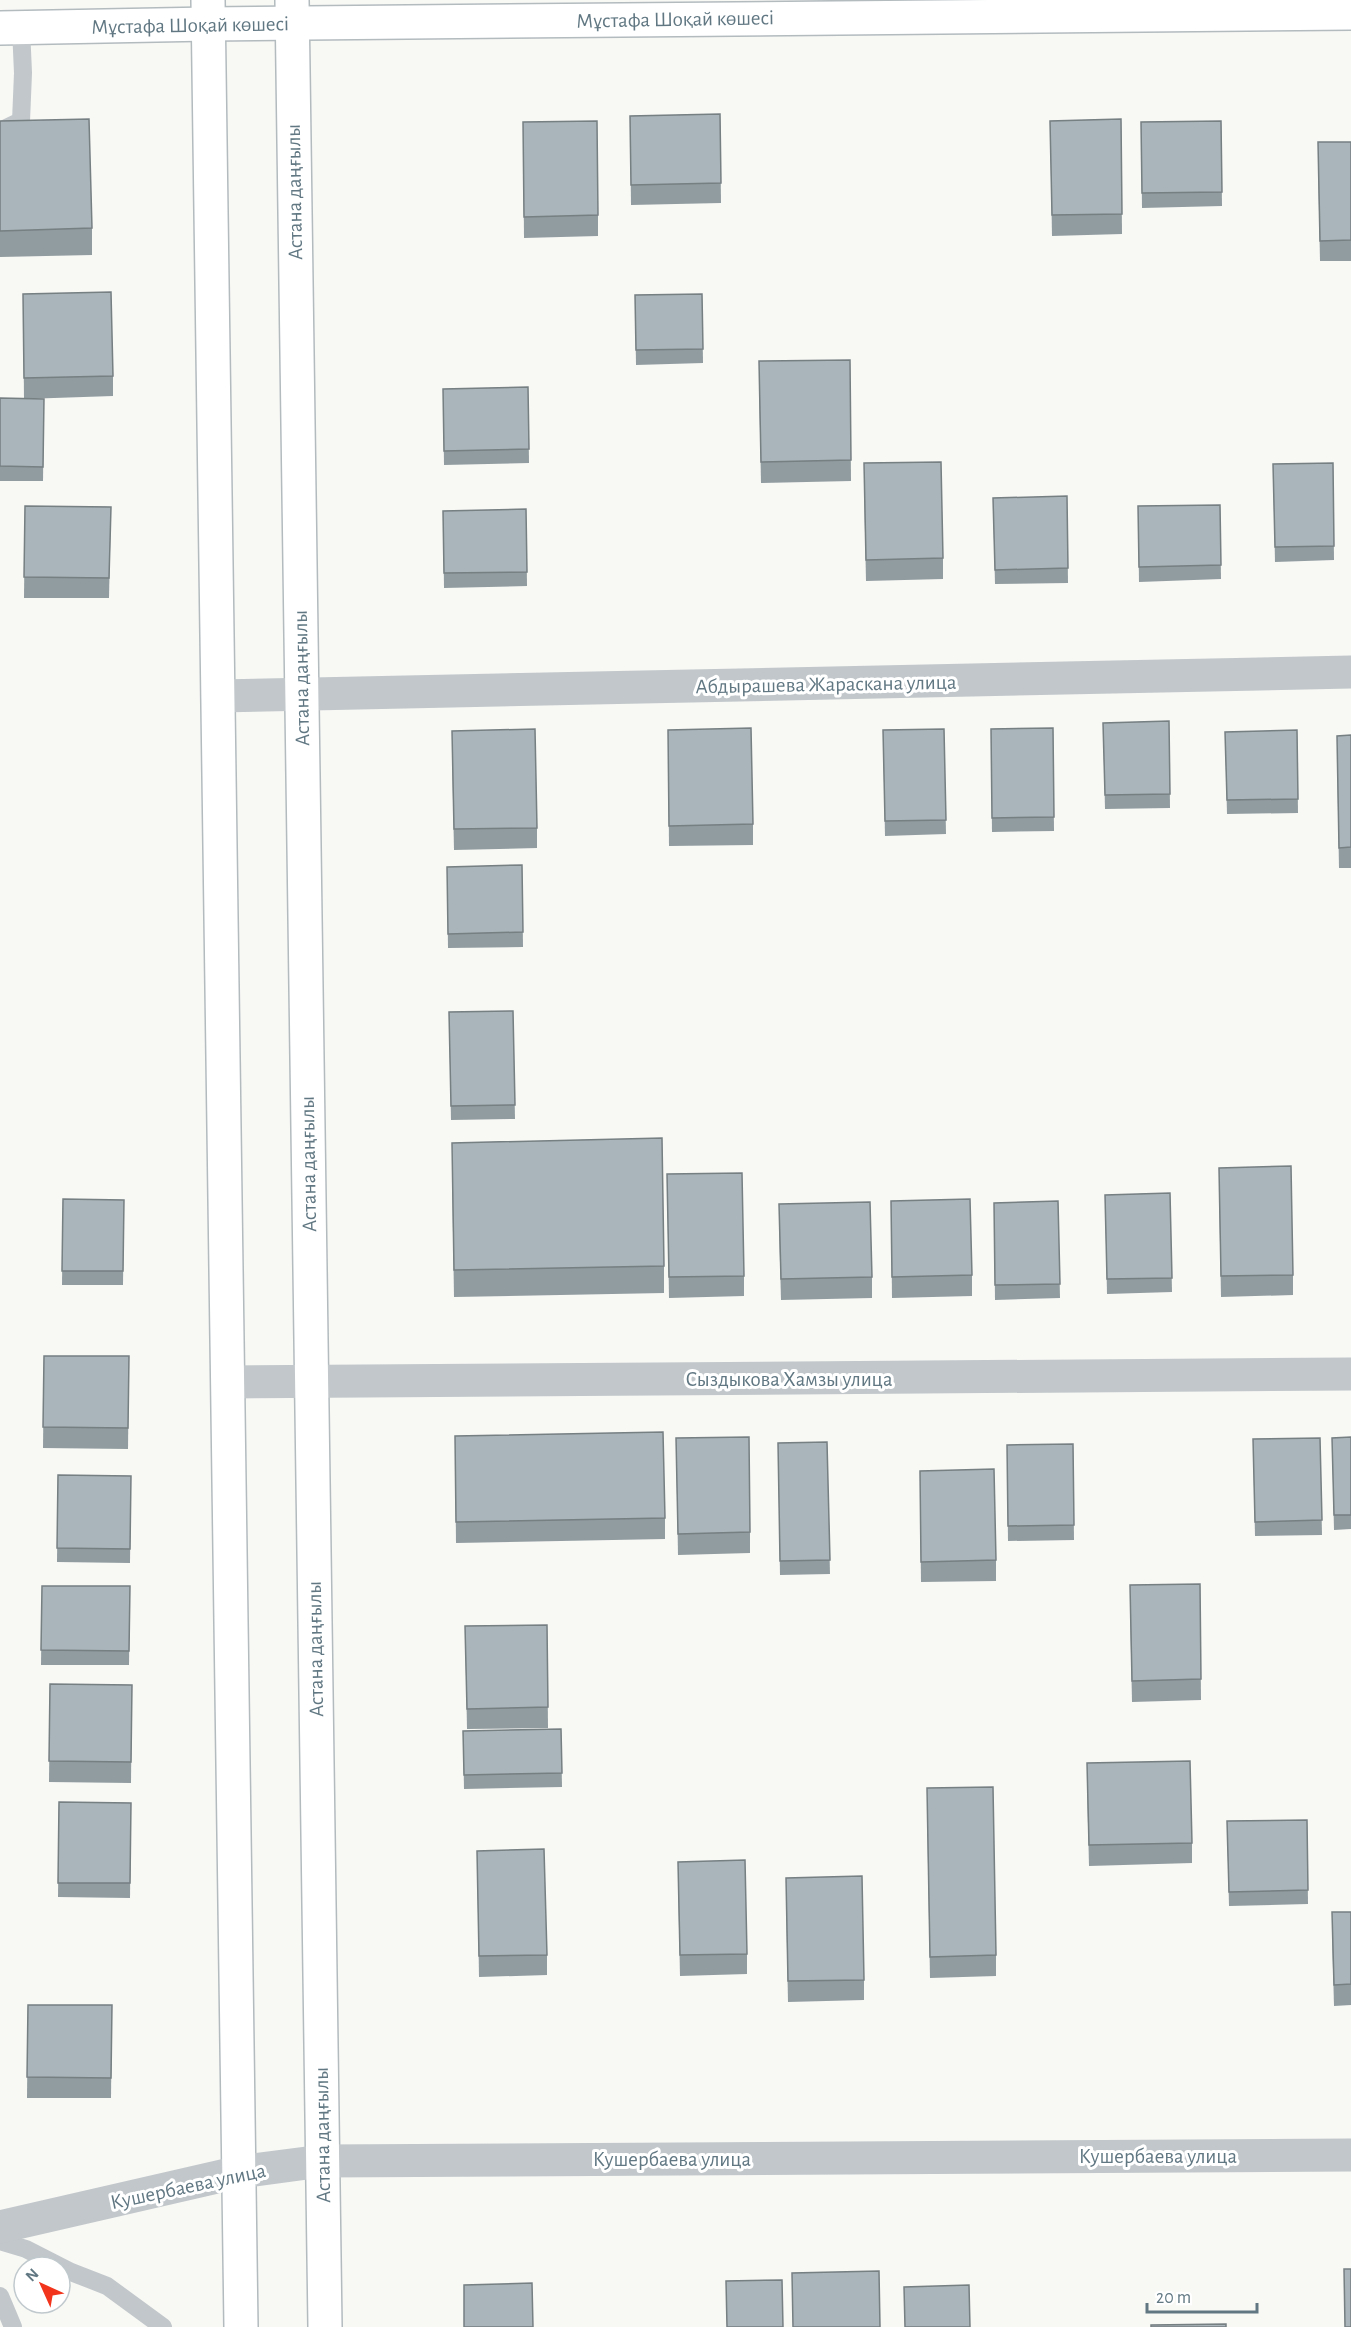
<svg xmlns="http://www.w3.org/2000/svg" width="1351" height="2327" font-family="'Alegreya Sans',sans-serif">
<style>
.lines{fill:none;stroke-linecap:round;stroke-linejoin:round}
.secondary-casing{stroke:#b3bbbf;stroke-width:36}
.lane{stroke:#c1c7ca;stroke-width:18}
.street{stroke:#c1c7ca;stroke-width:33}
.secondary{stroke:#fff;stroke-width:33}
.wall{fill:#919ca0}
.building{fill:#a9b5ba;stroke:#767f82;stroke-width:1.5}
.labels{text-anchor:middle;stroke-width:6;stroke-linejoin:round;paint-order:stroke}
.street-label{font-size:21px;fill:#617883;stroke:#fff}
</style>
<rect width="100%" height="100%" fill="#f8f8f5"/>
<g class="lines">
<defs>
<g id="secondary">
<polyline points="208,0 241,2327"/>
<polyline points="292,0 325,2327"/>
<polyline points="0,28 209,24 1351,13"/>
</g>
</defs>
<use href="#secondary" class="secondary-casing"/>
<g class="lane">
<polyline points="0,131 21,121 23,73 21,28"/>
<polyline points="0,2241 26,2249 71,2272 107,2286 163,2327"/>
<polyline points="0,2296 13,2327"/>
</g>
<g class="street">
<polyline points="218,696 1351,672"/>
<polyline points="228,1382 1351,1374"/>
<polyline points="0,2227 239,2172 322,2161 1351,2155"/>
</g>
<use href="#secondary" class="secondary"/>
</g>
<g class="wall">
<polygon points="720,114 721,203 631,205 630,116"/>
<polygon points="1121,119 1122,234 1052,236 1050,121"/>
<polygon points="0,121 92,228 92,255 0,257"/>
<polygon points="1221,121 1222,206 1142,208 1141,122"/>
<polygon points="523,122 598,215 598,236 524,238"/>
<polygon points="1351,142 1351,261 1320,261 1318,163"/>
<polygon points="23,294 113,376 113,396 24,399"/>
<polygon points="702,294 703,363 636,365 635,295"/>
<polygon points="850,360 851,481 761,483 759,382"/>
<polygon points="528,387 529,463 444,465 443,389"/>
<polygon points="0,398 44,399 43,481 0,481"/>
<polygon points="1333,463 1334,560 1275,562 1273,464"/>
<polygon points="864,484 943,558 943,579 866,581"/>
<polygon points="1067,496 1068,583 995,584 993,498"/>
<polygon points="1220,505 1221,579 1139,582 1138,506"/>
<polygon points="25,506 111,507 109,598 24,598"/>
<polygon points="526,509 527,586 444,588 443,511"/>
<polygon points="1169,721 1170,808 1105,809 1103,723"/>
<polygon points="1053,728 1054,831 992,832 991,729"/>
<polygon points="944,729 946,834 885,836 883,730"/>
<polygon points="668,730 753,824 753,845 669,846"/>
<polygon points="1297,730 1298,813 1227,814 1225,732"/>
<polygon points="1351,735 1351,868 1339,868 1337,756"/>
<polygon points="452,752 537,828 537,848 454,850"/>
<polygon points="522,865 523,947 448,948 447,867"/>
<polygon points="513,1011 515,1119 451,1120 449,1012"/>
<polygon points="452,1170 664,1266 664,1293 454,1297"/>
<polygon points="667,1174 744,1276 744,1296 669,1298"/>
<polygon points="1219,1189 1293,1275 1293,1295 1221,1297"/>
<polygon points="1170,1193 1172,1292 1107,1294 1105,1195"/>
<polygon points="63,1199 124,1200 123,1285 62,1285"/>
<polygon points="891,1201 972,1275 972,1296 892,1298"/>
<polygon points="1058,1201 1060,1298 995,1300 994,1203"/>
<polygon points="779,1225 872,1277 872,1298 781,1300"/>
<polygon points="44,1356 129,1356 128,1449 43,1448"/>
<polygon points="455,1436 665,1518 665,1539 456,1543"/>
<polygon points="1351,1437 1351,1529 1334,1530 1332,1438"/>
<polygon points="676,1438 750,1532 750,1553 678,1555"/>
<polygon points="1320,1438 1322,1535 1255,1536 1253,1439"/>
<polygon points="827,1442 830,1574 780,1575 778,1443"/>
<polygon points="1073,1444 1074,1540 1008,1541 1007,1445"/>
<polygon points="58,1475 131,1476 130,1563 57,1562"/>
<polygon points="920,1492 996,1560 996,1581 921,1582"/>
<polygon points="1200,1584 1201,1700 1132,1702 1130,1606"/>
<polygon points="42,1586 130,1586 129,1665 41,1665"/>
<polygon points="547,1625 548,1728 467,1729 465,1626"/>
<polygon points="50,1684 132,1685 131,1783 49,1782"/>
<polygon points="561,1729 562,1787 464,1789 463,1731"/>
<polygon points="1087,1784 1192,1843 1192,1863 1089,1866"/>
<polygon points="59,1802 131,1803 130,1898 58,1897"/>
<polygon points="927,1809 996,1955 996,1976 930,1978"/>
<polygon points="1307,1820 1308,1904 1229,1906 1227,1821"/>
<polygon points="477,1851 547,1955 547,1975 479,1977"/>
<polygon points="678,1882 747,1954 747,1974 680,1976"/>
<polygon points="786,1899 864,1980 864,2000 788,2002"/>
<polygon points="1351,1912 1351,2005 1334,2006 1332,1933"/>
<polygon points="28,2005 112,2005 111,2098 27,2098"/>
</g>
<g class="building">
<polygon points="720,114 721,183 631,185 630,116"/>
<polygon points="89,119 92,228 0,231 0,121"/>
<polygon points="1121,119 1122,214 1052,215 1050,121"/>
<polygon points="597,121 598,215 524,217 523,122"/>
<polygon points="1221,121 1222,192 1142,193 1141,122"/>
<polygon points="1318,142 1351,142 1351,240 1320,241"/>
<polygon points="111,292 113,376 24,378 23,294"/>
<polygon points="702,294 703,349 636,350 635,295"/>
<polygon points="850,360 851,460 761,462 759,361"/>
<polygon points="528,387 529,449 444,451 443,389"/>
<polygon points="0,398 44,399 43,467 0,466"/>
<polygon points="941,462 943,558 866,560 864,463"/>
<polygon points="1333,463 1334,546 1275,547 1273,464"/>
<polygon points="1067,496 1068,568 995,570 993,498"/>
<polygon points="1220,505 1221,565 1139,567 1138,506"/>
<polygon points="25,506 111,507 109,578 24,577"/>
<polygon points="526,509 527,572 444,573 443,511"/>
<polygon points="1169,721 1170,794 1105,795 1103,723"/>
<polygon points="751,728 753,824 669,826 668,730"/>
<polygon points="1053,728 1054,817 992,818 991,729"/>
<polygon points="535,729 537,828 454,829 452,731"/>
<polygon points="944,729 946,820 885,821 883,730"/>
<polygon points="1297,730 1298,799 1227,800 1225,732"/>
<polygon points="1351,735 1351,847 1339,848 1337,736"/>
<polygon points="522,865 523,932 448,934 447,867"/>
<polygon points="513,1011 515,1105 451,1106 449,1012"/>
<polygon points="662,1138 664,1266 454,1270 452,1143"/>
<polygon points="1291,1166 1293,1275 1221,1276 1219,1168"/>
<polygon points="742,1173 744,1276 669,1277 667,1174"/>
<polygon points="1170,1193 1172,1278 1107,1279 1105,1195"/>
<polygon points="63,1199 124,1200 123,1271 62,1271"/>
<polygon points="970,1199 972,1275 892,1277 891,1201"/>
<polygon points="1058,1201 1060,1284 995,1285 994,1203"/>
<polygon points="870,1202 872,1277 781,1279 779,1204"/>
<polygon points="44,1356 129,1356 128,1428 43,1427"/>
<polygon points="663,1432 665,1518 456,1522 455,1436"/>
<polygon points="749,1437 750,1532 678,1534 676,1438"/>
<polygon points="1351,1437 1351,1515 1334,1515 1332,1438"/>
<polygon points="1320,1438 1322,1520 1255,1522 1253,1439"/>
<polygon points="827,1442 830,1560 780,1561 778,1443"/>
<polygon points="1073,1444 1074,1525 1008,1526 1007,1445"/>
<polygon points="994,1469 996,1560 921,1562 920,1471"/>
<polygon points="58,1475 131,1476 130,1549 57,1548"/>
<polygon points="1200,1584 1201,1679 1132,1681 1130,1585"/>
<polygon points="42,1586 130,1586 129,1651 41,1650"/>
<polygon points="547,1625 548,1707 467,1709 465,1626"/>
<polygon points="50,1684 132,1685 131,1762 49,1761"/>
<polygon points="561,1729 562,1773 464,1775 463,1731"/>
<polygon points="1190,1761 1192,1843 1089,1845 1087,1763"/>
<polygon points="993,1787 996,1955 930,1957 927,1788"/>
<polygon points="59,1802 131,1803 130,1883 58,1883"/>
<polygon points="1307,1820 1308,1890 1229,1892 1227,1821"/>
<polygon points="544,1849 547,1955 479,1956 477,1851"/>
<polygon points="745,1860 747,1954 680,1955 678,1862"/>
<polygon points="862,1876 864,1980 788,1981 786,1878"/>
<polygon points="1332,1912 1351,1912 1351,1984 1334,1985"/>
<polygon points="28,2005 112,2005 111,2078 27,2077"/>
<polygon points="1344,2269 1351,2269 1351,2327 1345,2327"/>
<polygon points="879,2271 880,2327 793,2327 792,2273"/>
<polygon points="782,2280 783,2327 727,2327 726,2281"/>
<polygon points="532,2283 533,2327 464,2327 464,2285"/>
<polygon points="969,2285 970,2327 905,2327 904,2287"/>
<polygon points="1226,2324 1226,2327 1151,2327 1151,2325"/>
</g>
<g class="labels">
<g class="street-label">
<text transform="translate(675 19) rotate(-1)" y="7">Мұстафа Шоқай көшесі</text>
<text transform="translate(190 25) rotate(-1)" y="7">Мұстафа Шоқай көшесі</text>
<text transform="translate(294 192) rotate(-91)" y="7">Астана даңғылы</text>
<text transform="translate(301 678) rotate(-91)" y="7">Астана даңғылы</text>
<text transform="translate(826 684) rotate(-1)" y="7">Абдырашева Жараскана улица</text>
<text transform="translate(308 1164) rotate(-91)" y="7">Астана даңғылы</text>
<text x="789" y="1386">Сыздыкова Хамзы улица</text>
<text transform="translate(315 1649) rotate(-91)" y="7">Астана даңғылы</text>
<text transform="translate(322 2135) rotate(-91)" y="7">Астана даңғылы</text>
<text x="1158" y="2163">Кушербаева улица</text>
<text x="672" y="2166">Кушербаева улица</text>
<text transform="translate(188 2186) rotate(-12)" y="7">Кушербаева улица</text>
</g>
</g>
<g transform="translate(42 2285) rotate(315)"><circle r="28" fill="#ffffff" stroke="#c0c9cd" stroke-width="1.5"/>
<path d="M0-4.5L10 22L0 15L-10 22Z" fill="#f2341c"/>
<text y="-9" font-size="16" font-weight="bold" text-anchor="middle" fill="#617883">N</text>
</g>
<path d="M1147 2303v9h110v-9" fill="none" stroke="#617883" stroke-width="3"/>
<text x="1156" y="2303" font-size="18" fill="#617883" stroke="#ffffff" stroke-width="4.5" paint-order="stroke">20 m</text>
</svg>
